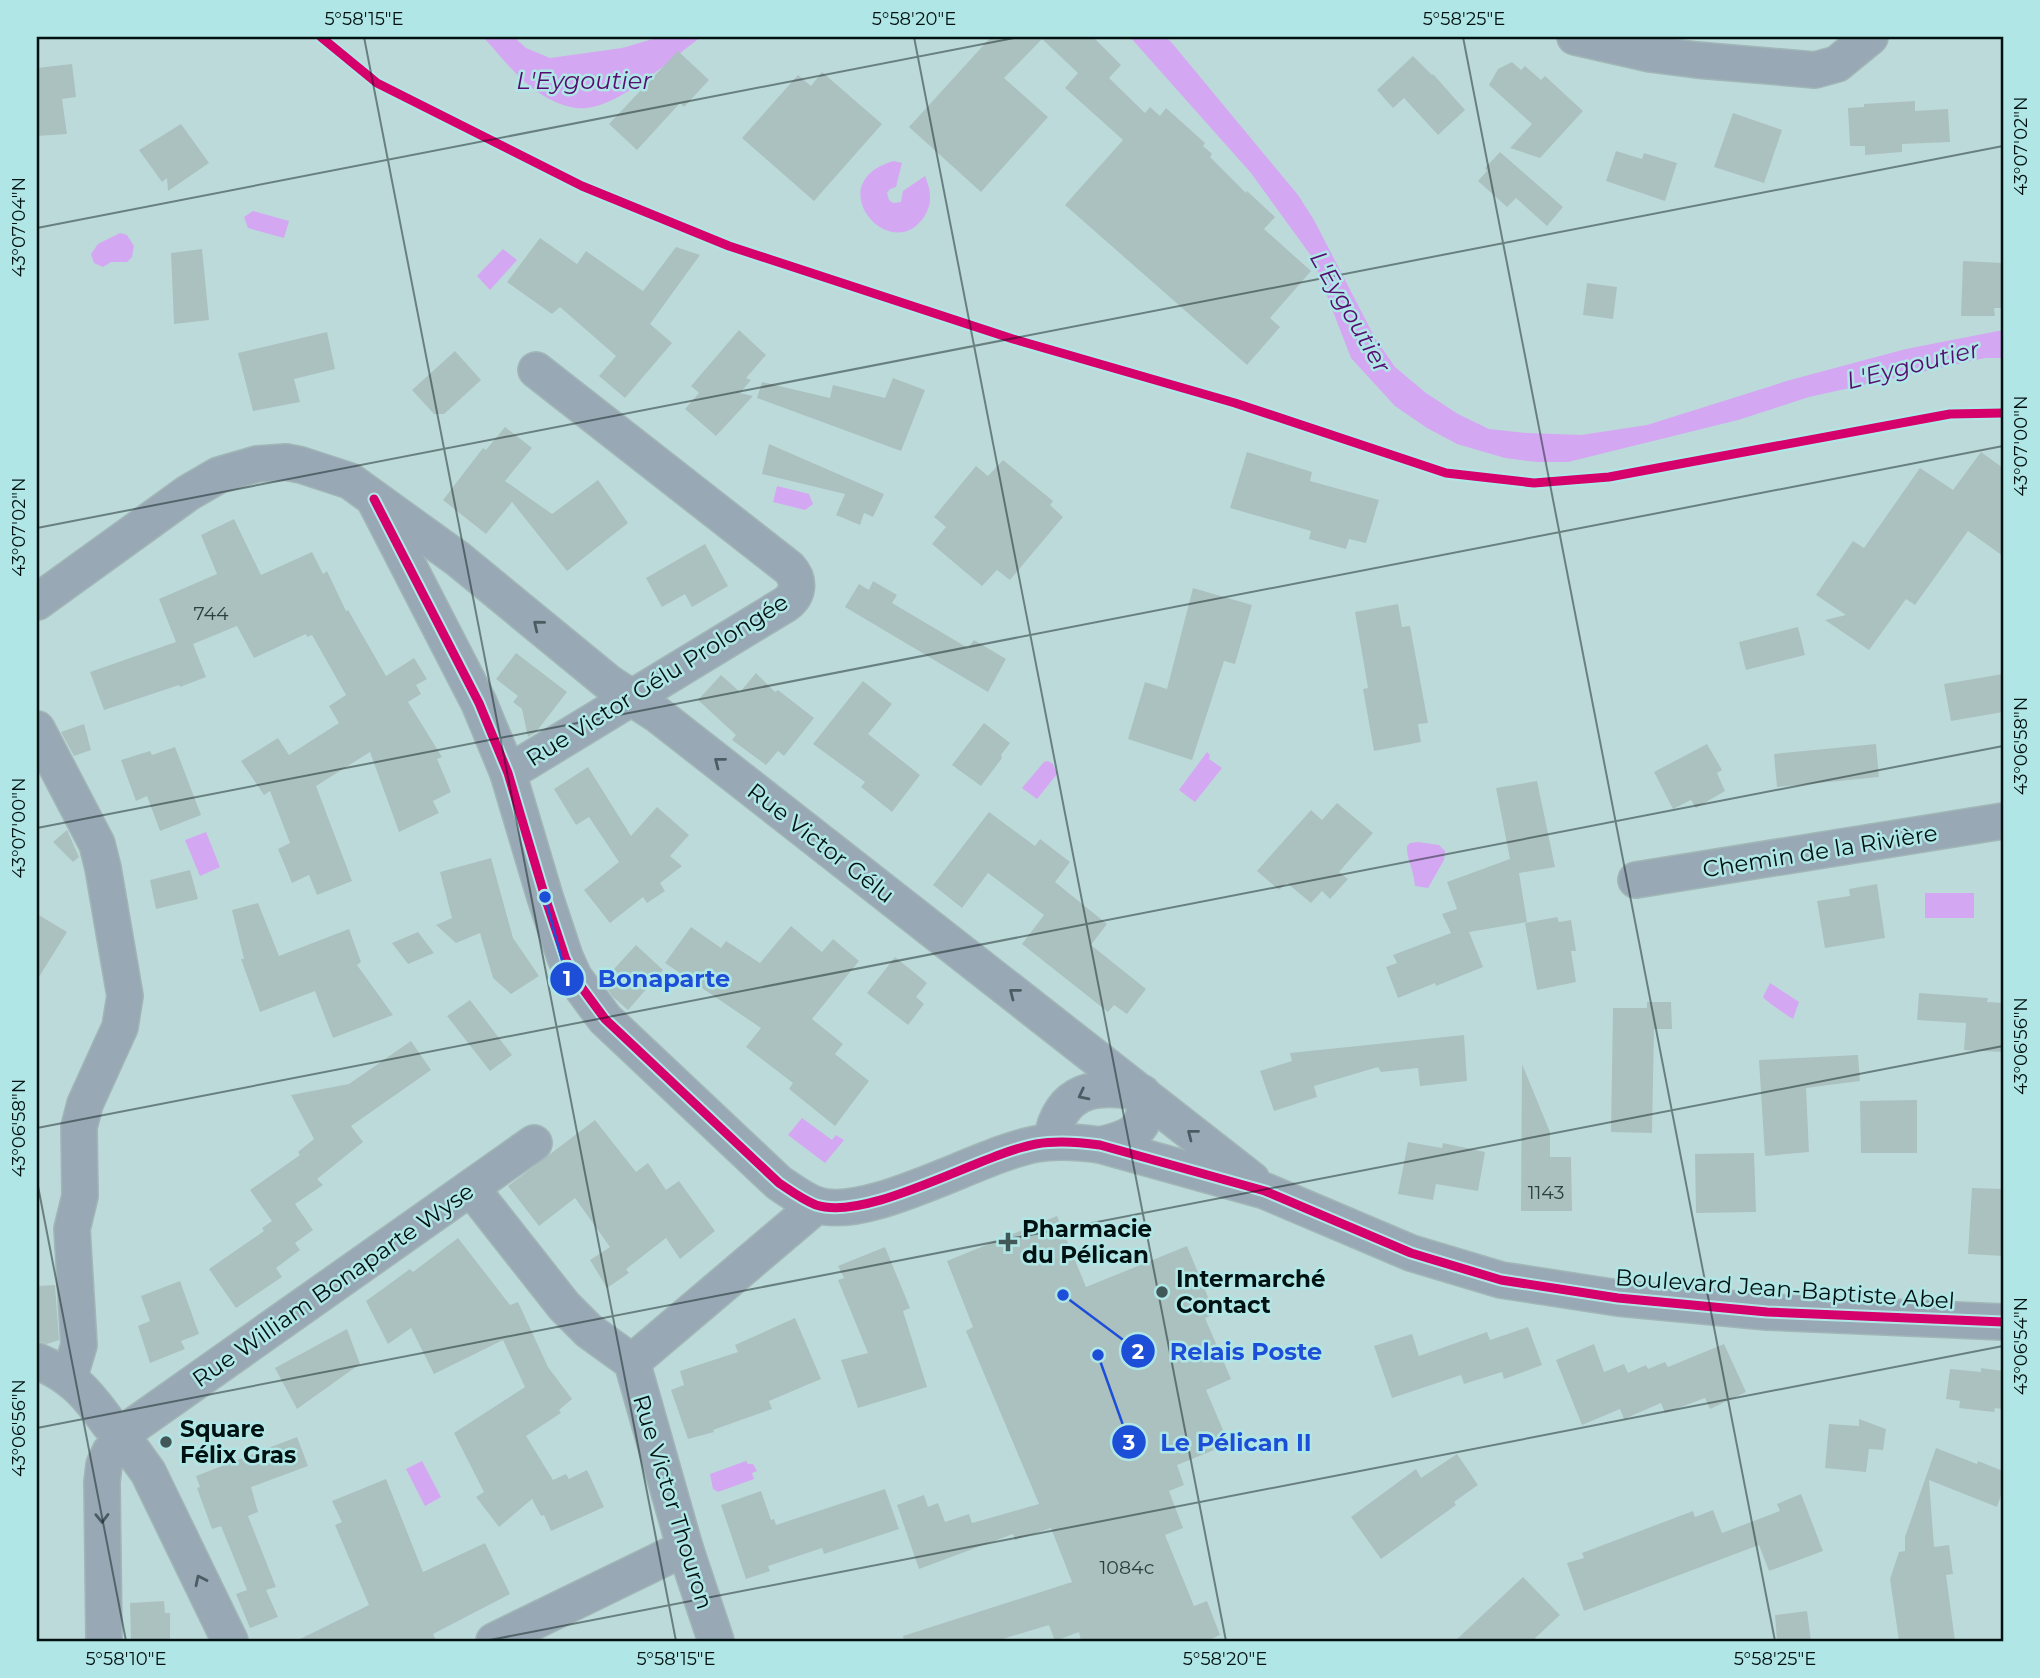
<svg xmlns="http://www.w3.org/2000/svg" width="2040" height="1678" font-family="Montserrat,sans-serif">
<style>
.water{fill:#d4a7f2}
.building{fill:#abc1bf}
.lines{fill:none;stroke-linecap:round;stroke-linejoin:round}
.minor-casing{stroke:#a1b7b7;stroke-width:38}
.minor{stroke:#99a8b5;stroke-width:35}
.cycleway-casing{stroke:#b0e7e6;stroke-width:13}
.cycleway{stroke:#d6006c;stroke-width:9}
.oneway{stroke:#4c5c63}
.ticks{fill:none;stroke:#011;stroke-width:2;stroke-opacity:0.45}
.poi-dot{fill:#425757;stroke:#b0e7e6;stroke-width:2.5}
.labels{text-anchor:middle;stroke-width:5;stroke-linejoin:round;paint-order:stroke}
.number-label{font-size:19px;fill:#2c3f3e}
.street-label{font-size:23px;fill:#011;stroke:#b0e7e6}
.poi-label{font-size:23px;font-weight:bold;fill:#011;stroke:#b0e7e6;text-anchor:start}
.water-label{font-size:24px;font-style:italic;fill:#570c6f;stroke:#b0e7e6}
.leader{fill:none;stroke:#1d4ed8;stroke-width:2.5}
.callout-dot{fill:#1d4ed8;stroke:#b0e7e6;stroke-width:2.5}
.mark-label{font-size:21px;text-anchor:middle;font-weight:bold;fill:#fff}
.callout-label{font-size:24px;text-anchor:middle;font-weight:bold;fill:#1d4ed8;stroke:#b0e7e6;stroke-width:5;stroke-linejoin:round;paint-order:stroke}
.neatline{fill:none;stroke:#011;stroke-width:2.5}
.ticks-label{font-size:18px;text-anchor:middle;fill:#011}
</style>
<rect width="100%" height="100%" fill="#bddada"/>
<g class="water">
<path d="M 483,37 L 514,37 L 526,48 L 550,58 L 622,48 L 660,37 L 701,37 C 672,58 623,104 587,108 C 569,110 551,101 536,91 C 516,77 500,55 483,37 Z"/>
<polygon points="1130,37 1166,37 1172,43 1298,195 1314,220 1375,338 1395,367 1426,393 1458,414 1489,429 1527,433 1581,435 1647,425 1790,380 1906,349 1998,331 2003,331 2003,358 1985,358 1809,397 1738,420 1568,462 1537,462 1505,458 1457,444 1427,428 1395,406 1351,358 1312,257 1251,173"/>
<path d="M 894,161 L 902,163 L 896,187 L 890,189 L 887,193 L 889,200 L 893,203 L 901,202 L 903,191 L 925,176 C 931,191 933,203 924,217 C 890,267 818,182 894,161 Z"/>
<polygon points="253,211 289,221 284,238 248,228 244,217"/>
<polygon points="120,233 127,235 134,246 132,257 127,262 111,262 103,267 94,263 91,254 98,244"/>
<polygon points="503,249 517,260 490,290 477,276"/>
<polygon points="777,486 809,494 813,504 805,510 773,502"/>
<polygon points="1207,752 1210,755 1209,759 1222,768 1195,802 1179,790"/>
<polygon points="1048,761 1053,764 1057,774 1037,799 1022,788 1044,762"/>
<polygon points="206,832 220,867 200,876 185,840"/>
<path d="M 1418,842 L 1439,845 L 1445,851 L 1444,860 L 1428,888 L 1415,886 C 1414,870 1406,858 1407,846 L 1410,843 Z"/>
<rect x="1925" y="893" width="49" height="25"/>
<path d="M 1770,983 L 1799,1002 L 1793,1019 C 1791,1018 1764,1000 1763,997 Z"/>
<polygon points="802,1118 832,1140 836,1135 844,1140 825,1163 788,1135"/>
<polygon points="422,1461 441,1497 425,1506 406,1469"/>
<polygon points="746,1461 748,1464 753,1464 757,1471 752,1473 754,1479 718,1492 713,1489 710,1474"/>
</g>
<g class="building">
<polygon points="991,37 1093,37 1121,65 1109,78 1145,113 1150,107 1160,116 1166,108 1205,143 1203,146 1212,154 1210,157 1246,193 1247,191 1275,217 1264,229 1311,271 1270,318 1280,327 1247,365 1065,205 1123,140 1065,88 1078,73 1042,39 1004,78 1048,117 981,192 909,127"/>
<polygon points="678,51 709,80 684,107 680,103 637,150 609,124"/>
<polygon points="1413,56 1432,75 1433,74 1465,110 1438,135 1404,98 1393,108 1377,90"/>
<polygon points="1512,62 1521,70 1525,66 1541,80 1545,76 1583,111 1540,158 1510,148 1532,124 1489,85 1498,69"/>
<polygon points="72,64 76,97 62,99 67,134 37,136 37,68"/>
<polygon points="822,72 882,124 814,201 742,138 798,75 811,86"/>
<polygon points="1915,101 1915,111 1948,109 1950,142 1902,144 1902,152 1865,155 1865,146 1850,146 1848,108 1864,107 1864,104"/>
<polygon points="1733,113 1782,130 1764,183 1714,167"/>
<polygon points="181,124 209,163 168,191 167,178 162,182 139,150"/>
<polygon points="1616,151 1642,159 1644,153 1677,163 1665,201 1606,181"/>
<polygon points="1500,152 1563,207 1547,226 1516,198 1507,207 1478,181 1487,171 1485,168"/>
<polygon points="540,238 577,264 586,251 643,291 676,247 700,255 650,324 672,343 625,398 599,376 616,356 560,307 552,314 507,282"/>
<polygon points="202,249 209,320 174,324 171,253"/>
<polygon points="1963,261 2003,263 2003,308 1994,308 1995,316 1961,316"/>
<polygon points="1587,283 1617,287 1613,319 1583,315"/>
<polygon points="739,330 766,355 746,378 751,380 740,393 753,396 716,436 685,409 699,393 691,386"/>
<polygon points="327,332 335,369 294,379 300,402 253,411 238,353"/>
<polygon points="455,351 481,380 444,414 434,414 412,390"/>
<polygon points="893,378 925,390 901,451 757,398 762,382 830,398 833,385 885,398"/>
<polygon points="505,427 532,448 505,481 552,514 598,480 628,523 567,571 512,502 486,534 443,500 483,448 486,450"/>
<polygon points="769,444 884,494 873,517 864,513 860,525 836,515 845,494 762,474"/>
<polygon points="1247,452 1312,472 1310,481 1379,500 1366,543 1349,539 1346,549 1309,539 1311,531 1230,508"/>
<polygon points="1981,452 2003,468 2003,556 1968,531 1915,605 1906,599 1869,650 1825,620 1846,615 1816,595 1853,541 1864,548 1920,468 1953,490"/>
<polygon points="1003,460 1053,501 1050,505 1063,517 1010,580 997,570 982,586 932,544 946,527 934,517 976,466 988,476"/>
<polygon points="234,519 261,575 312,552 323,574 327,571 346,611 348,610 386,676 414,658 427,679 416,685 421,694 408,702 442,757 437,759 451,792 433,801 439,813 399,832 370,752 316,786 352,881 317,895 309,875 292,883 278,849 290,843 270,791 264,795 241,761 278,738 289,755 339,723 329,706 346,695 312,635 307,637 306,634 254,658 237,626 193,644 206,677 180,687 179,685 104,710 90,672 176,642 159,599 217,574 201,535"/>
<polygon points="705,544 728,586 692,607 685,594 662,607 646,578"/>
<polygon points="873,581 897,595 892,603 968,648 974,640 1006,659 988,692 845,607 859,584 869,590"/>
<polygon points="1193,588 1252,605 1235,664 1224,661 1192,760 1128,739 1145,682 1167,689"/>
<polygon points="1398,604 1402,627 1410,626 1428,723 1418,724 1421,742 1374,751 1363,689 1368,688 1355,612"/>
<polygon points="1798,627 1805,655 1746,670 1739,642"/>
<polygon points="516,653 567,692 536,732 528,737 522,709 513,702 518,696 496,679"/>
<polygon points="756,673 775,692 778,690 814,718 784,756 778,751 766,765 732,740 736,735 698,700 721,675 740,692"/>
<polygon points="2003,674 2003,712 1951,721 1944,684"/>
<polygon points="863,681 892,704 868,734 920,775 892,812 861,787 865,782 813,744"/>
<polygon points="984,723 1010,743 1001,755 1002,758 981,786 952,765"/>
<polygon points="84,724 91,750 74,756 61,732"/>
<polygon points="1707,744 1722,770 1717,773 1725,791 1696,808 1691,800 1673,809 1654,772"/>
<polygon points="1876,744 1879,777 1777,787 1774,754"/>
<polygon points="175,747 201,815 160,831 147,796 136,801 121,760 150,751 152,755"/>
<polygon points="588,767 631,836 657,807 689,835 670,856 682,866 660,883 665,891 647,903 643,897 610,923 584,890 619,862 589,817 576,825 554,789"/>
<polygon points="1537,781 1555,867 1519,873 1527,922 1469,932 1483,967 1436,986 1435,983 1398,998 1386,967 1397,963 1393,955 1451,933 1442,914 1457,909 1447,882 1510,859 1496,788"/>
<polygon points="1337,803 1373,833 1339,872 1348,879 1330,899 1322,891 1311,903 1287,883 1279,890 1257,871 1311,810 1322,820"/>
<polygon points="989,812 1035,846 1040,839 1070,862 1055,882 1107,924 1091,945 1146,989 1127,1014 1114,1005 1108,1012 1022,944 1044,915 988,873 962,908 933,885"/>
<polygon points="67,830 79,857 73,862 53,842"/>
<polygon points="491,858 513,938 539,976 511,994 493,978 480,933 456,943 436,925 452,918 440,872"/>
<polygon points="190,870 198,899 156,909 150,880"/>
<polygon points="1877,884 1885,938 1825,948 1817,901 1850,896 1849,889"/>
<polygon points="258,903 279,956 349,929 361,962 357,965 393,1015 333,1038 315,991 260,1012 241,959 244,959 232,910"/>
<polygon points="37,914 67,932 37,980"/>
<polygon points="1557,917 1559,922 1571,920 1576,951 1571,951 1576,982 1537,990 1525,923"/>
<polygon points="791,926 822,952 833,939 859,961 812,1019 843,1044 835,1054 869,1081 835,1126 789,1089 793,1083 746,1047 761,1028 665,963 691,927 721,948 726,941 760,963"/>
<polygon points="418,932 434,953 408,964 392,943"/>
<polygon points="636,945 663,970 628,1010 613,997 602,982"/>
<polygon points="895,957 927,983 916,997 924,1004 908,1025 867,993"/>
<polygon points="1919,993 1988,998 1987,1002 2003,1003 2003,1052 1964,1050 1966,1023 1917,1020"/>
<polygon points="470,1000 512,1055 490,1071 447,1016"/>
<polygon points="1647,1002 1671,1002 1672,1029 1654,1029 1652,1133 1611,1132 1613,1008 1647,1008"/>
<polygon points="1464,1035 1467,1081 1420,1086 1418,1068 1381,1072 1378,1067 1314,1086 1317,1097 1274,1111 1260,1071 1292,1061 1290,1053"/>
<polygon points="411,1041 431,1070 351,1126 363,1142 317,1179 323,1185 295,1204 313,1230 295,1243 300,1250 276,1268 282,1277 236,1308 209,1269 264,1231 262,1228 272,1221 250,1190 300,1155 298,1152 314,1139 291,1095 349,1084"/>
<polygon points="1858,1055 1860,1081 1806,1088 1809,1152 1765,1156 1759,1060"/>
<polygon points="1522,1064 1550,1132 1550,1157 1571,1157 1572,1211 1521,1211"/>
<polygon points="1917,1100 1917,1153 1861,1153 1860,1101"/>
<polygon points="595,1120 636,1172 648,1163 666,1190 679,1181 715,1231 680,1259 666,1238 626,1269 629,1273 607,1288 590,1260 610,1247 575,1198 539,1226 508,1186"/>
<polygon points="1408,1142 1442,1148 1443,1143 1485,1152 1478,1191 1436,1184 1433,1200 1398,1194"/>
<polygon points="1754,1153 1756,1212 1696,1213 1695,1154"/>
<polygon points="1972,1188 2003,1189 2003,1256 1968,1254"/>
<polygon points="1057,1216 1086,1287 1187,1246 1215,1314 1205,1318 1231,1379 1206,1390 1229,1444 1177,1465 1184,1485 1169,1491 1183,1528 1165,1535 1194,1606 1207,1601 1220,1635 1207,1641 1081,1641 1079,1632 1055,1641 1049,1625 996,1641 904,1641 903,1636 1072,1582 1051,1528 1015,1540 1013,1534 919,1569 897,1505 924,1495 928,1507 938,1503 945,1522 969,1514 972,1523 1039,1504 966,1331 973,1327 947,1261"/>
<polygon points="458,1238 510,1305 518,1302 548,1367 572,1399 559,1410 561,1413 526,1436 553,1480 566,1474 569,1479 587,1470 604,1507 551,1531 544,1515 541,1516 532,1499 499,1527 476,1497 484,1492 454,1433 525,1387 503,1340 434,1374 411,1328 388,1344 366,1301 410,1269 413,1272"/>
<polygon points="885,1247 910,1308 903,1311 927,1387 858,1408 841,1360 868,1353 838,1280 844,1278 838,1266"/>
<polygon points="180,1281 199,1334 181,1341 185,1349 150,1363 138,1326 150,1321 141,1296"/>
<polygon points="55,1285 59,1340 47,1344 37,1341 38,1286"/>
<polygon points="795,1318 821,1379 769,1401 772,1409 713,1430 714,1432 688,1439 671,1390 684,1385 680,1371 738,1352 735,1345"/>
<polygon points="1528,1327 1542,1365 1504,1379 1502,1372 1464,1384 1461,1375 1392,1398 1374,1346 1412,1334 1419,1356 1487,1332 1490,1340"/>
<polygon points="347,1329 360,1364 297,1409 275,1368"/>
<polygon points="1594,1344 1604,1372 1624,1364 1628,1373 1646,1365 1648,1369 1665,1362 1668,1367 1724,1344 1746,1392 1710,1409 1705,1398 1665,1413 1661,1403 1624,1419 1620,1409 1582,1425 1556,1360"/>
<polygon points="1981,1368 2003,1371 2003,1409 1995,1408 1994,1412 1959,1408 1960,1401 1946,1399 1950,1369 1981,1372"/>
<polygon points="1859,1419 1886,1429 1883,1450 1869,1449 1866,1472 1825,1468 1829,1424 1859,1426"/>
<polygon points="297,1437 308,1466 251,1487 258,1512 248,1516 276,1587 266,1590 278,1617 250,1628 236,1594 247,1590 221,1526 212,1529 197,1488 200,1487 196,1476"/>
<polygon points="1936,1448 1977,1464 1978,1461 2003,1471 2003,1489 1997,1507 1929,1480 1934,1547 1949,1545 1953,1574 1946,1575 1955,1641 1899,1641 1890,1579 1899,1552 1905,1551 1905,1537"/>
<polygon points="1457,1454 1478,1485 1454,1502 1456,1505 1381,1559 1351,1517 1416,1469 1421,1478"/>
<polygon points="386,1479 423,1572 485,1543 510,1594 433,1634 436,1641 296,1641 369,1605 335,1525 342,1522 332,1501"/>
<polygon points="885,1489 899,1529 824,1554 822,1548 768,1566 770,1571 746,1579 721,1505 761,1491 771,1520 774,1519 776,1525"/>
<polygon points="1801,1494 1823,1551 1769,1571 1759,1545 1584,1611 1567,1563 1584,1558 1582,1553 1693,1511 1695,1517 1713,1510 1722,1533 1780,1511 1777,1504"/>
<polygon points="1523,1577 1560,1615 1532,1641 1455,1641"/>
<polygon points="164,1601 165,1613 170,1613 170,1641 131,1641 130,1603"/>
<polygon points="1807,1611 1811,1641 1777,1641 1775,1615"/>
</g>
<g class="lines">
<defs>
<g id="minor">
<polyline points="1575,37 1650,54 1697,60 1815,70 1837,64 1870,37"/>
<path d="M 374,499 L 479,703 L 508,773 L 545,897 L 565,957 L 574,977 L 605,1019 L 779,1183 C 791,1191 803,1200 816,1205 C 869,1222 980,1154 1036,1144 C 1058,1140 1079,1142 1100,1145 L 1265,1191 L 1411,1253 L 1501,1280 L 1618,1298 L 1767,1312 L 2003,1322"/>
<polyline points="37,602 188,493 219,475 257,464 286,462 301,465 350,481 458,559 609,683 658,715 1252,1180"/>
<polyline points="37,729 97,844 103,868 125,996 120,1027 85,1104 79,1127 80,1196 72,1229 79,1345 69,1378"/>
<path d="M 508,773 L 786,604 C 799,594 800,580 789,568 L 536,370"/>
<polyline points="1636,880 2003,821"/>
<path d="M 1051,1142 C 1060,1088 1096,1084 1142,1093 C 1152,1129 1131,1138 1100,1145"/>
<polyline points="471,1188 564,1306 589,1331 632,1362 685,1548 716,1641"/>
<path d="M 37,1361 C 72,1376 87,1393 109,1424"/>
<polyline points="632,1362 817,1205"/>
<polyline points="133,1426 534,1143"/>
<polyline points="132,1450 148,1472 230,1641"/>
<polyline points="104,1641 102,1482 104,1465 110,1452"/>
<polyline points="494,1641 685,1548"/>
</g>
</defs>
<use href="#minor" class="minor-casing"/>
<use href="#minor" class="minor"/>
<defs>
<g id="cycleway">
<polyline points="321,37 377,83 582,186 729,246 1013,339 1235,403 1446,473 1534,483 1609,477 1950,414 2003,413"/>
<path d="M 374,499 L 479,703 L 508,773 L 545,897 L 565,957 L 574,977 L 605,1019 L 779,1183 C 791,1191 803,1200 816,1205 C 869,1222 980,1154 1036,1144 C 1058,1140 1079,1142 1100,1145 L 1265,1191 L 1411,1253 L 1501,1280 L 1618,1298 L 1767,1312 L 2003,1322"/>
</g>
</defs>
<use href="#cycleway" class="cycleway-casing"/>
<use href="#cycleway" class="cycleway"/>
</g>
<defs><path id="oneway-chevron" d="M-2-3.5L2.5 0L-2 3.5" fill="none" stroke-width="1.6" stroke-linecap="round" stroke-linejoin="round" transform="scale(1.75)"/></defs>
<g class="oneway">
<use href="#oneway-chevron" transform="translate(538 625) rotate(-141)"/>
<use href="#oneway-chevron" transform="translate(719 762) rotate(-142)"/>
<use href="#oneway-chevron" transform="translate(1014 993) rotate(-142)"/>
<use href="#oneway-chevron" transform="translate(1083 1095) rotate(153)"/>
<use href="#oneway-chevron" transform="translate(1192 1134) rotate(-142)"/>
<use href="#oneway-chevron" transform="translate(102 1518) rotate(89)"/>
<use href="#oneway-chevron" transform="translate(200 1580) rotate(-116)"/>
</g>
<path class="ticks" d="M 364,37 L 676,1641M 914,37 L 1226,1641M 1463,37 L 1775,1641M 37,228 L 1019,37M 37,528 L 2003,146M 37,828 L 2003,446M 37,1128 L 2003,746M 37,1181 L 126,1641M 37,1428 L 2003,1046M 485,1641 L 2003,1346"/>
<g class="poi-dot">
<path d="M1004.5 1231.5h7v7h7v7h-7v7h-7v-7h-7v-7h7z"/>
<circle cx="1162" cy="1292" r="7"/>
<circle cx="166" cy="1442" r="7"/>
</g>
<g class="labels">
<g class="number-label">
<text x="211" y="620">744</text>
<text x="1546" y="1199">1143</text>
<text x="1127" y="1574">1084c</text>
</g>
<g class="street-label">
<text transform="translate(657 680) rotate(-32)" y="8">Rue Victor Gélu Prolongée</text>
<text transform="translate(821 843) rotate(38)" y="8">Rue Victor Gélu</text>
<text transform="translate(1820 851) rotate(-9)" y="8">Chemin de la Rivière</text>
<text transform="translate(333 1285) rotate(-35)" y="8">Rue William Bonaparte Wyse</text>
<text transform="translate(1785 1289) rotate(4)" y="8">Boulevard Jean-Baptiste Abel</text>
<text transform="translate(673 1502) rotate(73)" y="8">Rue Victor Thouron</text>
</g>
<g class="poi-label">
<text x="1022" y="1237">Pharmacie<tspan x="1022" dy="26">du Pélican</tspan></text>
<text x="1176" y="1287">Intermarché<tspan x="1176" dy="26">Contact</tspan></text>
<text x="180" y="1437">Square<tspan x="180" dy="26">Félix Gras</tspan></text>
</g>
<g class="water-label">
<text x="584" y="89">L'Eygoutier</text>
<text transform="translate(1350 312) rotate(60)" y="8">L'Eygoutier</text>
<text transform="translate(1913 365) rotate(-14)" y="8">L'Eygoutier</text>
</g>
</g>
<path class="leader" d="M545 897L567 979M1063 1295L1138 1351M1098 1355L1129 1442"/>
<g class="callout-dot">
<circle cx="545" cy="897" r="7"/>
<circle cx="1063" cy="1295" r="7"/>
<circle cx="1098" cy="1355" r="7"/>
<circle cx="567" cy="979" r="18"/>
<circle cx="1138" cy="1351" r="18"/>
<circle cx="1129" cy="1442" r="18"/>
</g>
<g class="mark-label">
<text x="567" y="986">1</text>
<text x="1138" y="1359">2</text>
<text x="1129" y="1450">3</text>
</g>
<g class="callout-label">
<text x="664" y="987">Bonaparte</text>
<text x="1246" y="1360">Relais Poste</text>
<text x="1236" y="1451">Le Pélican II</text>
</g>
<rect width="2040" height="1678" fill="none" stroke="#b0e7e6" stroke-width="77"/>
<rect x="38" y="38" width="1964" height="1602" class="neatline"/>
<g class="ticks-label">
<text x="364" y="25">5°58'15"E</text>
<text x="914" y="25">5°58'20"E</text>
<text x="1464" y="25">5°58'25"E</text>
<text transform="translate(2021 146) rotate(-90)" y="6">43°07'02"N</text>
<text transform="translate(19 227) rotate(-90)" y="6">43°07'04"N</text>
<text transform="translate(2021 446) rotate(-90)" y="6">43°07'00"N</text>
<text transform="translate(19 527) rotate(-90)" y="6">43°07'02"N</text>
<text transform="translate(2021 746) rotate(-90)" y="6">43°06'58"N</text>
<text transform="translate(19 828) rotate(-90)" y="6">43°07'00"N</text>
<text transform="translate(2021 1046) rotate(-90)" y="6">43°06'56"N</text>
<text transform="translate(19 1128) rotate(-90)" y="6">43°06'58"N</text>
<text transform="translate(2021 1346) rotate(-90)" y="6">43°06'54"N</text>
<text transform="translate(19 1428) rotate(-90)" y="6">43°06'56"N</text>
<text x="126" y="1665">5°58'10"E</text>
<text x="676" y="1665">5°58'15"E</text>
<text x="1225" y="1665">5°58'20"E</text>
<text x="1775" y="1665">5°58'25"E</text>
</g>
</svg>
